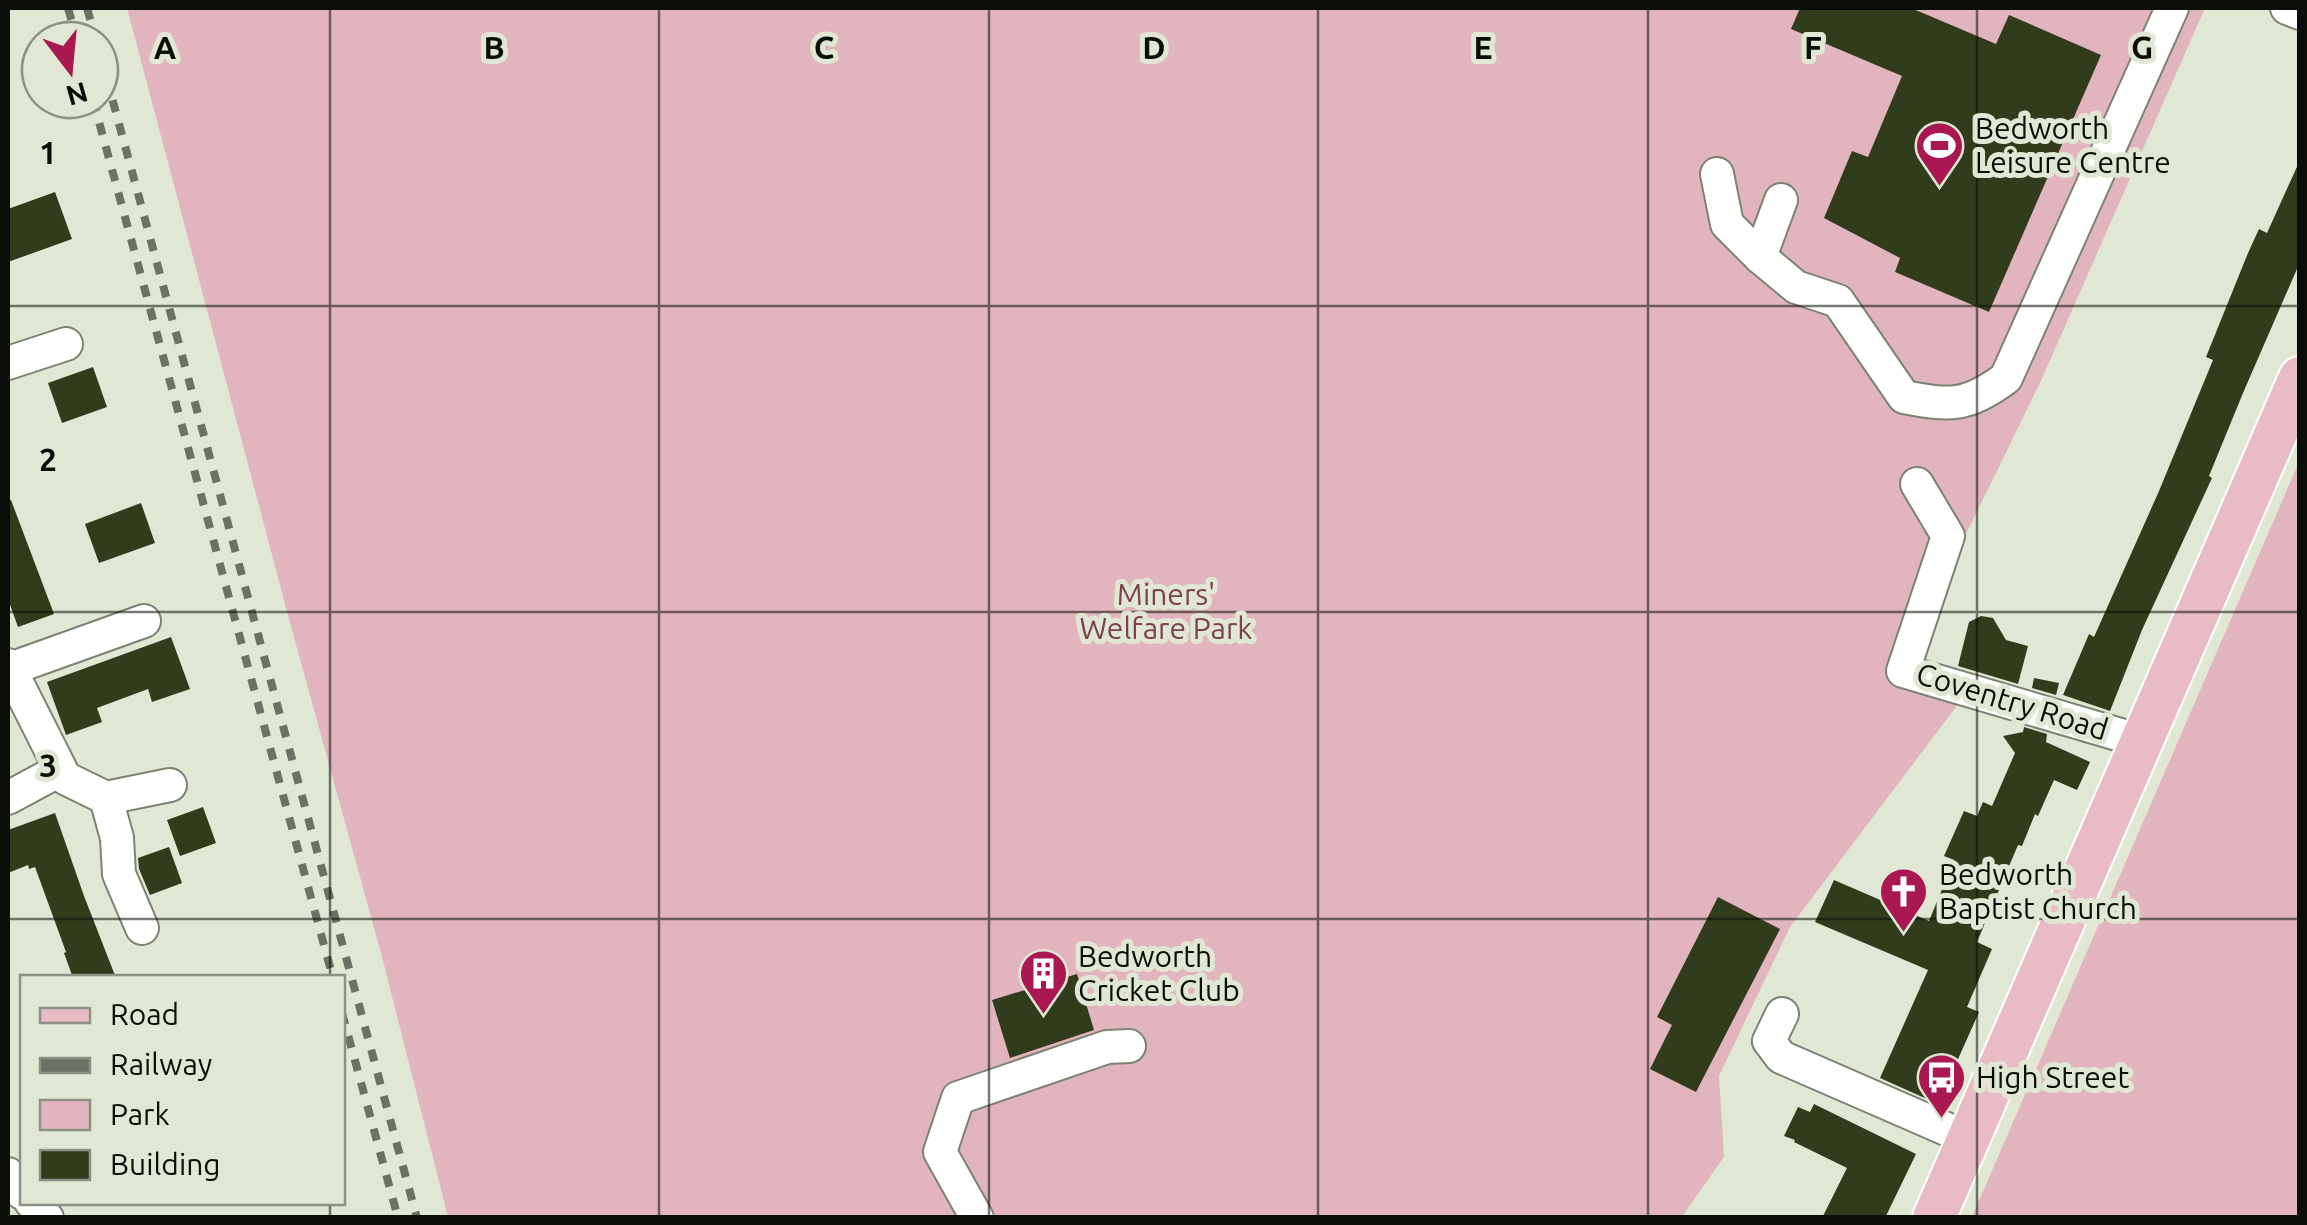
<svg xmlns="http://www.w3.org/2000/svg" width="2307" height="1225" font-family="Ubuntu,sans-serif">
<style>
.green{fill:#e2b5be}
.building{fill:#313c1d}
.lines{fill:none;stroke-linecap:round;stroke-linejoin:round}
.minor-casing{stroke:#7c8371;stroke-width:36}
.major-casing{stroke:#fff;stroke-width:46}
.minor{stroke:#fff;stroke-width:32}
.major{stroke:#e9bbc5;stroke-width:42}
.rail{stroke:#6c7165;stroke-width:8;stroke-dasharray:12 12;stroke-linecap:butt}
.grid{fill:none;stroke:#0b0e08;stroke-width:2.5;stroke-opacity:0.55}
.labels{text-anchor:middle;stroke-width:10;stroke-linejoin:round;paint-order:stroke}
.poi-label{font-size:30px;fill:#0b0e08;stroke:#e0e8d5;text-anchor:start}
.park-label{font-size:30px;fill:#7d4150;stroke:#e0e8d5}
.street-label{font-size:30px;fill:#0b0e08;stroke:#e0e8d5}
.grid-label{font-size:32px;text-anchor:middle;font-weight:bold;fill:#0b0e08;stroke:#e0e8d5;stroke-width:10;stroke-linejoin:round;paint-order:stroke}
</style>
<rect width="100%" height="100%" fill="#e0e8d5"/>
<g class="green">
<polygon points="127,8 2205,8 2040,383 1893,683 1959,703 1790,927 1719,1076 1724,1157 1681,1218 448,1217 382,957 289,619"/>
<polygon points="2299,462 2299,1217 1971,1217 1972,1217"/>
</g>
<g class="building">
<polygon points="1800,8 1911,8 1996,44 2009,15 2101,55 1989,312 1895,272 1900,258 1824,218 1852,151 1868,157 1902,76 1791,29"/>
<polygon points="2300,160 2300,262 2243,393 2209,476 2212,478 2142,630 2110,711 2063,695 2089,634 2094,637 2159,491 2213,360 2206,357 2248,253 2259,229 2267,233"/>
<polygon points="55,192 72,239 8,262 8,209"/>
<polygon points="93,367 107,407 62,423 48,383"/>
<polygon points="8,500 11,500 54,614 18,627 8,599"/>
<polygon points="141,503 155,543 99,563 85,524"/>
<polygon points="1981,616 1993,618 2006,640 2028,646 2018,684 1958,666 1969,622"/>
<polygon points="171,637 190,689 152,702 148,689 97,708 102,722 66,735 47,682"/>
<polygon points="2034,678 2059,683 2056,695 2032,688"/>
<polygon points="2024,727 2047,734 2046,742 2090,762 2077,790 2054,780 2038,816 2035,814 2022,846 2018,845 1977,942 1992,949 1967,1007 1979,1012 1938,1104 1880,1078 1928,970 1815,922 1834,880 1929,921 1954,860 1944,856 1964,811 1977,816 1983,802 1992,806 2015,753 2003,736 2023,732"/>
<polygon points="203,807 216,843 180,856 167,820"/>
<polygon points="55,813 84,896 116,978 73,978 64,953 66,952 35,867 29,869 28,865 8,873 8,830"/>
<polygon points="169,847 182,883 150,895 139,869 138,858"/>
<polygon points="1718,897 1780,929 1696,1092 1650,1069 1672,1025 1657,1017"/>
<polygon points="1077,974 1094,1030 1010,1058 992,1000"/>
<polygon points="1814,1104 1916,1154 1885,1218 1822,1218 1847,1168 1794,1142 1795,1140 1784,1136 1798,1107 1810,1112"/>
</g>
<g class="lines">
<defs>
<g id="minor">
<polyline points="2287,8 2300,13"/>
<path d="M 1717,174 L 1727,224 L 1760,257 L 1796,287 L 1838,301 L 1904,397 C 1950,406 1967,407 2006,378 L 2172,8"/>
<polyline points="1760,257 1781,200"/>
<polyline points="8,363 66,344"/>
<polyline points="1917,484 1948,536 1903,671 2141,741"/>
<polyline points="8,665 65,778 106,798 117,838 119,874 142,928"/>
<polyline points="10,669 144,621"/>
<polyline points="8,798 60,770"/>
<polyline points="106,798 170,785"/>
<polyline points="1782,1014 1769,1041 1781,1057 1967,1138"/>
<polyline points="8,1174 22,1193"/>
<polyline points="31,1202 47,1218"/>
<polyline points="977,1218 940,1152 958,1098 1107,1047 1129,1046"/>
</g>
<polyline id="major" points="1934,1218 2300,378"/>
</defs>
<use href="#minor" class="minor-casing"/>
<use href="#major" class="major-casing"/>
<use href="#minor" class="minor"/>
<use href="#major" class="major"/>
<g class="rail">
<polyline points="68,8 77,40"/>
<polyline points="87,8 96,40"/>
<polyline points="100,54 417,1218"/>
<polyline points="93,100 333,978"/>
<polyline points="342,1013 398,1218"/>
</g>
</g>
<path class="grid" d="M 330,8 L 330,978M 659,8 L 659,1218M 989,8 L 989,1218M 1318,8 L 1318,1218M 1648,8 L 1648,1218M 1977,8 L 1977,1218M 8,306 L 2300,306M 8,612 L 2300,612M 8,919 L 2300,919M 330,1202 L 330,1218"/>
<defs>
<symbol id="stadium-pin" viewBox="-11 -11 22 30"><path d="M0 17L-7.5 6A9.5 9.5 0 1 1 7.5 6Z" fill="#a91851" stroke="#e0e8d5"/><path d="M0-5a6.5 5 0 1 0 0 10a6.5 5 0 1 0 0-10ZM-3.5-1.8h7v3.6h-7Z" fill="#fff"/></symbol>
<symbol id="church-pin" viewBox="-11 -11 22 30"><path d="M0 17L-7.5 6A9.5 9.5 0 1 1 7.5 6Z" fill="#a91851" stroke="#e0e8d5"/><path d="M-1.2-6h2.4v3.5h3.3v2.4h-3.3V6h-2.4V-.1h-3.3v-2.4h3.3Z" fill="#fff"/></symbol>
<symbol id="building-pin" viewBox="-11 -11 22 30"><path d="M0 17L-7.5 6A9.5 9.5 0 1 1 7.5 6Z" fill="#a91851" stroke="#e0e8d5"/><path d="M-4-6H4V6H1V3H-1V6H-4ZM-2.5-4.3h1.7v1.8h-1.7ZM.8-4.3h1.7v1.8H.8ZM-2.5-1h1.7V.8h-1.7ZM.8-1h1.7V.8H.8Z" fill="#fff"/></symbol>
<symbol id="bus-pin" viewBox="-11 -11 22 30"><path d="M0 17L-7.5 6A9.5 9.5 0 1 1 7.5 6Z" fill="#a91851" stroke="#e0e8d5"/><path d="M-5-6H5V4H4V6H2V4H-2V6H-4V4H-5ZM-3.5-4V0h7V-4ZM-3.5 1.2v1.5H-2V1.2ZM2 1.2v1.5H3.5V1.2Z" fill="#fff"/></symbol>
</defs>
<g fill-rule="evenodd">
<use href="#stadium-pin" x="1912" y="118" width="55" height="75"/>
<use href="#church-pin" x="1876" y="864" width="55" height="75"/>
<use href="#building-pin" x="1016" y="946" width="55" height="75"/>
<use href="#bus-pin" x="1914" y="1050" width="55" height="75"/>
</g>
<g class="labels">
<g class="poi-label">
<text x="1975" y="139">Bedworth<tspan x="1975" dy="34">Leisure Centre</tspan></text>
<text x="1939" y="885">Bedworth<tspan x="1939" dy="34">Baptist Church</tspan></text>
<text x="1078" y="967">Bedworth<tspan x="1078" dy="34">Cricket Club</tspan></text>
<text x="1976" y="1088">High Street</text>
</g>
<g class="park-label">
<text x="1166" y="605">Miners'<tspan x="1166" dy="34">Welfare Park</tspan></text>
</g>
<g class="street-label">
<text transform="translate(2012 702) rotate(17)" y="10">Coventry Road</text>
</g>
</g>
<g class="grid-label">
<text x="165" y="59">A</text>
<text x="494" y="59">B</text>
<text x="824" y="59">C</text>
<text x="1154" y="59">D</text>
<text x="1483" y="59">E</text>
<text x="1813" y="59">F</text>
<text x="2142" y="59">G</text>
<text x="48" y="164">1</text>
<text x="48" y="471">2</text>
<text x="48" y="777">3</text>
</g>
<rect width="2307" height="1225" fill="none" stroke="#0b0e08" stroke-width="20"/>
<rect x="20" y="975" width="325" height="230" fill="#e0e8d5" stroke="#8b9183" stroke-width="2.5"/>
<rect x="40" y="1008" width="50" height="15" fill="#e9bbc5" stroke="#8b9183" stroke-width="2.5"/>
<text x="110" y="1025" font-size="30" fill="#0b0e08">Road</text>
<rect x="40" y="1058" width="50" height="15" fill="#6c7165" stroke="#8b9183" stroke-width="2.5"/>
<text x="110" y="1075" font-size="30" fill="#0b0e08">Railway</text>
<rect x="40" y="1100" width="50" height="30" fill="#e2b5be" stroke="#8b9183" stroke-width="2.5"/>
<text x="110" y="1125" font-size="30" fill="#0b0e08">Park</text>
<rect x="40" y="1150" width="50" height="30" fill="#313c1d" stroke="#8b9183" stroke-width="2.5"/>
<text x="110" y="1175" font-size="30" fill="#0b0e08">Building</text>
<g transform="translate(70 70) rotate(164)"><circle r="48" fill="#e0e8d5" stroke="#8b9183" stroke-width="2.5"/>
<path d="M0-8L18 38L0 25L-18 38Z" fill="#a91851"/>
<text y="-15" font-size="28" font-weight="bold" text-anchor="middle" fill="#0b0e08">N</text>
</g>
</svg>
